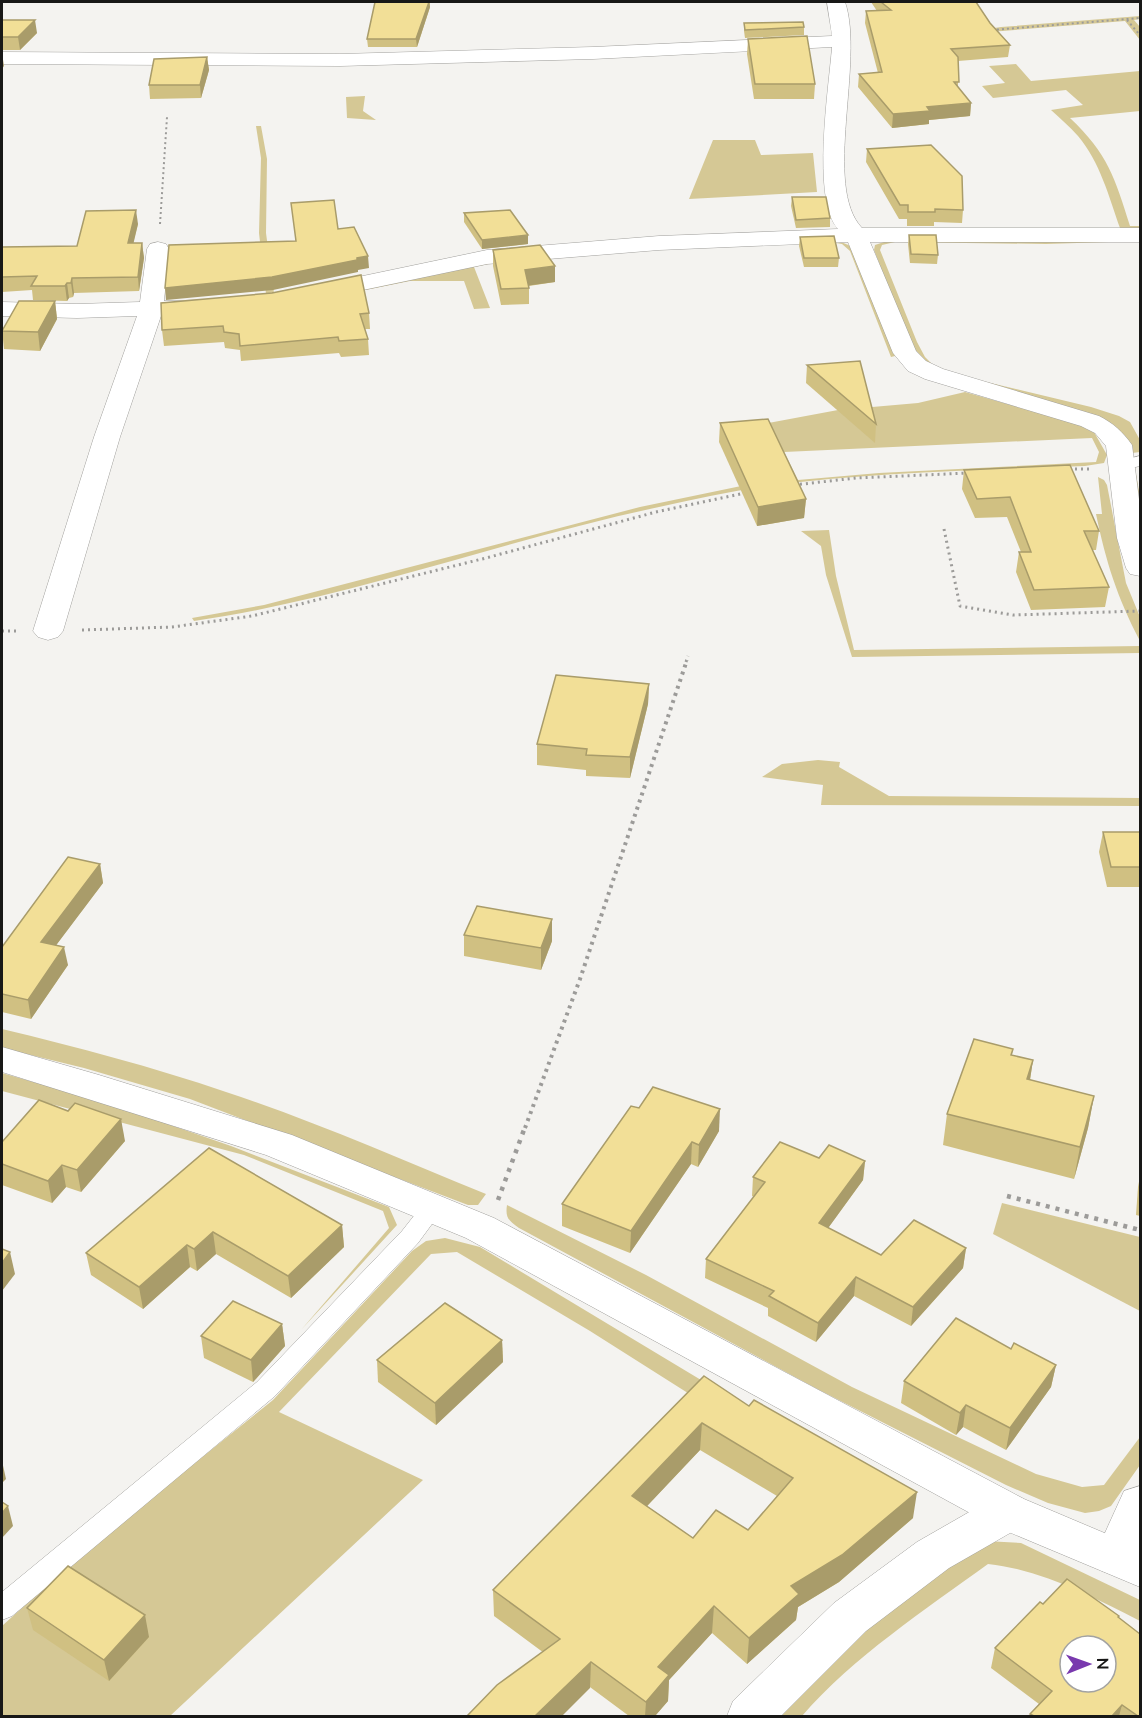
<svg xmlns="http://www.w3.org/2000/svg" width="1142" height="1718" font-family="Mulish,sans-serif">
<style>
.green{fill:#d5c895;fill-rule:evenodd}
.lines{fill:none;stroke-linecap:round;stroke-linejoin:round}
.service-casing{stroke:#a1a09d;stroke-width:1}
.minor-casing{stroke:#a1a09d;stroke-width:1}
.tertiary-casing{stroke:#a1a09d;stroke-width:1}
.path-far3{stroke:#9c9b99;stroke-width:2;stroke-dasharray:2 3;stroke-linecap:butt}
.path-far2{stroke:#9c9b99;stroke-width:3;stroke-dasharray:2 4;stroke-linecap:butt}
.path-far1{stroke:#9c9b99;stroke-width:4;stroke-dasharray:3 4.5;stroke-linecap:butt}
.path{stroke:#9c9b99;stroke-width:4.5;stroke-dasharray:4 6;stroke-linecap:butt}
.service{fill:#fff;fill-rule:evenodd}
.minor{fill:#fff;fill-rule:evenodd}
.tertiary{fill:#fff;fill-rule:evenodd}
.wall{fill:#d0c082;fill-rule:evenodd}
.shaded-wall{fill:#a99c6a}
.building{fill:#f2df97;stroke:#a99c6a;stroke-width:1.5;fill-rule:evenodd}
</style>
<rect width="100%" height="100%" fill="#f4f3f0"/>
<g class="green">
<polygon points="1140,16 1140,19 1134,20 1140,27 1140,40 1125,21 939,36 1001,27"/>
<path d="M 1016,64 L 1031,81 L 1140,71 L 1140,111 L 1070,118 C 1108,154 1115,178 1130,226 L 1140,226 L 1140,230 L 1010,231 L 1120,228 C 1109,197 1100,162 1078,136 C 1070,127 1060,118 1051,110 L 1083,105 L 1066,90 L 993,98 L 982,86 L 1005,83 L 989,66 Z"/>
<polygon points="365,96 363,111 376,120 347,118 346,97"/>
<polygon points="256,126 261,126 267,159 266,233 274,293 266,294 259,233 261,158"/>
<polygon points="713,140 755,140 761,155 813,153 817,192 689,199"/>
<polygon points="1140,238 1140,241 1046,244 895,242 882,245 880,250 917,342 925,357 933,365 957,375 1091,407 1119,416 1130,422 1140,440 1140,452 1132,453 1140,496 1140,532 1133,501 1126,438 938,371 914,353 874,250 875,245 887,241"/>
<polygon points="834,239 853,247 895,356 891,357 850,251 842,244 824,241 607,252 498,262 474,267 490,308 474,309 464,281 410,281 321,299 260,308 153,316 86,532 73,531 104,425 140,317 152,316 158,312 247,306 302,298 454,267 533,256 754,241"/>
<path d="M 965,392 L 1078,424 L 1094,432 L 1107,455 L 1104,463 L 1085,466 C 979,470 872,472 767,486 C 731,491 695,499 659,507 C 503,540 352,598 194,621 L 192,618 L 264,605 L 640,507 L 765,481 L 763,424 L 838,410 L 918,403 ZM 1092,438 L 1099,452 L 1096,462 L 879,473 L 798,480 L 784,452 Z"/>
<path d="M 1098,477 L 1104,480 L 1107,485 L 1126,583 L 1140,617 L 1140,641 C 1117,597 1106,562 1096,514 L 1102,514 Z"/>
<polygon points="829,530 836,576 854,650 1140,646 1140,653 852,657 826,575 821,546 801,531"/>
<polygon points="818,760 840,762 839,767 889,796 1140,798 1140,806 821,805 823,785 762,777 782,764"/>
<path d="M 2,1029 C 77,1047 153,1067 226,1092 C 314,1121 400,1159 486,1194 L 478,1205 L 468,1205 L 190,1099 L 84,1068 L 2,1048 Z"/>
<polygon points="2,1073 107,1103 231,1146 389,1207 397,1225 301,1330 389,1228 383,1211 244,1155 2,1091"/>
<polygon points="1002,1203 1140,1237 1140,1311 993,1234"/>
<path d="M 507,1205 L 646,1275 L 852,1387 L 1036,1474 L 1082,1487 L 1104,1485 L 1140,1437 L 1140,1465 L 1111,1506 L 1099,1511 L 1085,1513 L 1048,1503 L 1006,1485 L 819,1390 L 519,1228 C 509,1221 505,1218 507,1205 Z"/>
<polygon points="445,1238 480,1247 716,1389 702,1402 590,1331 457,1252 431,1254 279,1412 423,1480 170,1716 2,1716 2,1626 78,1557 273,1400 412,1251 426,1241"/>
<path d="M 985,1541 L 1021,1543 L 1140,1600 L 1140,1621 C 1092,1597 1043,1570 988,1564 C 926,1609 852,1658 802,1716 L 774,1716 L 828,1658 L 906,1594 Z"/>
</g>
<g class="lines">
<defs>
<g id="service">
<polygon points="1140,456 1140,466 1122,470 1114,465 1116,462"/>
<polygon points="432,1200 440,1203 443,1209 418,1243 275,1396 12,1616 2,1620 2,1592 257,1382 402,1231 424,1203"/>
</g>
<g id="minor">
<path d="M 827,2 L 845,2 C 865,61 822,186 862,228 L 1140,228 L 1140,242 L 870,242 L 916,351 L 926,361 L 943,369 L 1099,416 C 1113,423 1123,432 1132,445 L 1140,507 L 1140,576 L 1130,574 L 1126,568 L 1117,538 L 1106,446 L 1095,433 L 1081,426 L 925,379 L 908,371 L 893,353 L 848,242 L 659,250 L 487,264 L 320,299 L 312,297 L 308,292 L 312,287 L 320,285 L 487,250 L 659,236 L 838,229 C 811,199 829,87 832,47 L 593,59 L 340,66 L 2,64 L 2,52 L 340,54 L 593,47 L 832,36 Z"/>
<polygon points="158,242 166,244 169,249 164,301 207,300 215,302 219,307 215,312 161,316 120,437 63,631 58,637 48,640 38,637 33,631 94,437 137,316 77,318 2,316 2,302 77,304 140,302 147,249 150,244"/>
<polygon points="1140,1486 1140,1552 1132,1570 1116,1576 1100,1570 1094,1557 1124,1491"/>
<polygon points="1008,1494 1024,1499 1030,1512 1024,1525 949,1568 866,1631 781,1716 727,1716 733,1701 834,1603 917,1542 992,1499"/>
</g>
<polygon id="tertiary" points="2,1047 99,1075 292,1135 494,1218 1024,1499 1140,1548 1140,1587 992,1525 466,1238 266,1155 2,1072"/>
</defs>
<use href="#service" class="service-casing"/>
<use href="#minor" class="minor-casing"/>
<use href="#tertiary" class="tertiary-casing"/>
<g class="path-far3">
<polyline points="1127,20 1140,35"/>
<polyline points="992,30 1140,18"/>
<polyline points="160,224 167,117"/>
</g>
<g class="path-far2">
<polyline points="1069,469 1092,469"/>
<polyline points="794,485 856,478 969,473"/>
<polyline points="944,529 960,606 1013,615 1140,611"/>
<polyline points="82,630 172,627 252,616 486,558 656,512 745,493"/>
<polyline points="2,631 17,631"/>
<polyline points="686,662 688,656"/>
</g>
<polyline class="path-far1" points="525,1128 580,979 687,660"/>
<g class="path">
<polyline points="1007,1196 1140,1230"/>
<polyline points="498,1200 525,1127"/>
</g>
<use href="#service" class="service"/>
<use href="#minor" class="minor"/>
<use href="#tertiary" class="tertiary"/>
</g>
<g class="wall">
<polygon points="375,2 430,2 430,7 417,47 368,47 367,39"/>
<polygon points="871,2 976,2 990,23 1010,45 1008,57 958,61 958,87 971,103 970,116 929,120 929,124 892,128 858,87 859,74 878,73 865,23 866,11 877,11"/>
<polygon points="2,20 37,33 20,50 2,50"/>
<polygon points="744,23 804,27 804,35 745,38 744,31"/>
<polygon points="748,39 815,84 814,99 754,99 747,54"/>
<polygon points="207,57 209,70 201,98 150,99 149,85"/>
<polygon points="867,149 963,210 962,223 934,222 934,226 907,226 907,219 899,219 866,162"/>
<polygon points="792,197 830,218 830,227 796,228 791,206"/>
<polygon points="464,213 528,244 482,249 464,222"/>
<polygon points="138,224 133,243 142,243 144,258 139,291 74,293 73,297 69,298 67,301 33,300 32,290 2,292 2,247 77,246"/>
<polygon points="909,235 938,255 937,264 910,263 908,244"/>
<polygon points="800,237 839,258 838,267 804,267 799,246"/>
<polygon points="493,250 555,282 529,286 529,304 501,305 493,266"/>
<polygon points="55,301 57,319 40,351 4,349 2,330"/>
<polygon points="369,313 370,329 365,329 368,339 369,355 341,357 339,353 241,361 240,350 225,348 224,342 164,346 162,330"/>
<polygon points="807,365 876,424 875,443 806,383"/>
<polygon points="720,423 806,499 804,518 757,526 719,442"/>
<polygon points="964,470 1099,531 1096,550 1092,550 1109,587 1105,607 1031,610 1016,572 1019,552 1021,552 1007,517 975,518 962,489"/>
<polygon points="649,684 648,704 630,778 586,776 586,770 537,765 537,744"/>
<polygon points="1103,832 1140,836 1140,887 1107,887 1099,852"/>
<polygon points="100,864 103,883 56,945 68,965 31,1019 2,1012 2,947"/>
<polygon points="552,919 552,941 541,970 464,956 464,935"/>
<polygon points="1013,1049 1012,1055 1033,1060 1030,1080 1094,1096 1088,1128 1074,1179 943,1145 947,1114"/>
<polygon points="639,1108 719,1131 698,1167 691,1164 630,1253 562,1226 562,1204"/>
<polygon points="125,1141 81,1192 66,1187 52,1203 2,1185 2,1142"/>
<polygon points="209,1148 342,1225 344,1247 291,1298 216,1254 197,1271 190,1267 143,1309 91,1275 86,1253"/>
<polygon points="819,1158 865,1161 863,1180 828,1228 881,1255 966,1248 963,1268 911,1326 854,1296 816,1342 768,1316 768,1308 705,1278 706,1259 754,1197 752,1196 753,1177"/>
<polygon points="1140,1176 1140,1216 1136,1215 1138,1187"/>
<polygon points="282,1324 285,1346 253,1382 204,1358 201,1336"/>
<polygon points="502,1340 503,1362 436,1425 378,1382 377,1360"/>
<polygon points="1011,1349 1056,1365 1051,1387 1006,1450 963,1427 956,1435 901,1403 904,1381"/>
<path d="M 704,1376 L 913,1518 L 839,1582 L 798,1607 L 796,1620 L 747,1664 L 712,1633 L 669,1680 L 668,1701 L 655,1716 L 629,1716 L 494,1616 L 493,1590 ZM 700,1450 L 777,1496 L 748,1530 L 693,1538 L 647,1506 Z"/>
<polygon points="1043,1604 1118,1618 1140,1716 1030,1716 1030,1714 1039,1704 991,1668 995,1648"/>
<polygon points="27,1608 149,1637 109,1681 33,1630"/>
</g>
<g class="shaded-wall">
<polygon points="429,2 430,7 417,47 416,39"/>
<polygon points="35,20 37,33 20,50 18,37"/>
<polygon points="2,53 4,66 2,69"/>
<polygon points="207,57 209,70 201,98 200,85"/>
<polygon points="971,103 970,116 929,120 929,124 892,128 893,114 927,107"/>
<polygon points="136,210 138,224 130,258 128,243"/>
<polygon points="528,235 528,244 482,249 482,240"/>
<polygon points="142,243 144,258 139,291 138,277"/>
<polygon points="368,256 369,268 358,270 358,272 273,290 166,300 165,288"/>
<polygon points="555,266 555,282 525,286 525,270"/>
<polygon points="72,278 74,293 73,297 71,283"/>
<polygon points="67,283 69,298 67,301 65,286"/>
<polygon points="55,301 57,319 40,351 38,332"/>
<polygon points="806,499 804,518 757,526 758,507"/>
<polygon points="649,684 648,704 630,778 630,757"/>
<polygon points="100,864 103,883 45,960 41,942"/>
<polygon points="552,919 552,941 541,970 541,948"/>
<polygon points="64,947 68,965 31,1019 28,1000"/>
<polygon points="1033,1060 1028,1092 1027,1079"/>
<polygon points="1094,1096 1088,1128 1074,1179 1080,1147"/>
<polygon points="720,1109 719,1131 698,1167 699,1145"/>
<polygon points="121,1119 125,1141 81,1192 77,1170"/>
<polygon points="692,1142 691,1164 630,1253 631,1231"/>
<polygon points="865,1161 863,1180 818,1242 819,1223"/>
<polygon points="62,1165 66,1187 52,1203 48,1181"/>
<polygon points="342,1225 344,1247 291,1298 288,1276"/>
<polygon points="213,1232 216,1254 197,1271 194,1249"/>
<polygon points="187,1245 190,1267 143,1309 139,1287"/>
<polygon points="966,1248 963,1268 911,1326 913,1307"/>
<polygon points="10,1252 15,1274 2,1291 2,1263"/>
<polygon points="856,1277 854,1296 816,1342 818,1323"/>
<polygon points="282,1324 285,1346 253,1382 251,1360"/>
<polygon points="502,1340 503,1362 436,1425 435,1403"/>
<polygon points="1056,1365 1051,1387 1006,1450 1010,1428"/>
<polygon points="966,1405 963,1427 956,1435 960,1413"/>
<polygon points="702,1423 700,1450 632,1522 632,1496"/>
<polygon points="2,1461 6,1479 2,1483"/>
<polygon points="917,1492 913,1518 839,1582 798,1607 796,1620 747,1664 749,1638 791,1586"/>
<polygon points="8,1506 13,1526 2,1538 2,1513"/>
<polygon points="714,1606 712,1633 669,1680 668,1701 655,1716 645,1716 646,1702 658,1667"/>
<polygon points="145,1615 149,1637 109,1681 104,1660"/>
<polygon points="591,1662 590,1688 562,1716 535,1716"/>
<polygon points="1122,1705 1119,1716 1112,1716"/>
</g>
<g class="building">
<polygon points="375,2 429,2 416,39 367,39"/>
<polygon points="881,2 976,2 990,23 1010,45 951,49 958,57 959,82 954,82 971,103 927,107 930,111 893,114 859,74 882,72 866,11 891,10"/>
<polygon points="2,20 35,20 18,37 2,37"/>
<polygon points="803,22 804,27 745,30 744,23"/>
<polygon points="807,36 815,84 755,84 748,39"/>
<polygon points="207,57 200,85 149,85 154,59"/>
<polygon points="931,145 962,176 963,210 935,209 935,212 908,212 908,205 900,205 867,149"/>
<polygon points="792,197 826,197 830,218 796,220"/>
<polygon points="334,200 338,229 354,227 368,256 357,258 357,260 272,277 165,288 169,245 296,241 291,203"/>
<polygon points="136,210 128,243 142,243 138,277 72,278 71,283 67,283 65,286 31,286 37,276 2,277 2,247 77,246 86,211"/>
<polygon points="510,210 528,235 482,240 464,213"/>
<polygon points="909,235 936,235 938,255 911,254"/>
<polygon points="834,236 839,258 804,258 800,237"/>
<polygon points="540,245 555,266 525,270 529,288 501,289 493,250"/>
<polygon points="361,275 369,313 360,314 368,339 339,341 338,337 240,346 239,334 224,332 223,326 162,330 161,303 272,293"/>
<polygon points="19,301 55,301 38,332 2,331"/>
<polygon points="860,361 876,424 807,365"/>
<polygon points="768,419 806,499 758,507 720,423"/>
<polygon points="1070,465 1099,531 1084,531 1109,587 1034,590 1019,552 1031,552 1010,497 977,499 964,470"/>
<polygon points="556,675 649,684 630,757 586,755 587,749 537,744"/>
<polygon points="1103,832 1140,832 1140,867 1111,867"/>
<polygon points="68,857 100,864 41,942 64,947 28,1000 2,994 2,947"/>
<polygon points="477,906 552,919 541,948 464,935"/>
<polygon points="974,1039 1013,1049 1011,1055 1033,1060 1027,1079 1094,1096 1080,1147 947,1114"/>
<polygon points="653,1087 720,1109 699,1145 692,1142 631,1231 562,1204 631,1106 639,1108"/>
<polygon points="39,1100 68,1111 75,1103 121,1119 77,1170 62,1165 48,1181 2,1164 2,1142"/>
<polygon points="780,1142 819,1158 829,1145 865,1161 819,1223 881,1255 914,1220 966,1248 913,1307 856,1277 818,1323 769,1296 774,1291 706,1259 765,1182 753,1177"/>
<polygon points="209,1148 342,1225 288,1276 213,1232 194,1249 187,1245 139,1287 86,1253"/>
<polygon points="2,1249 10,1252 2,1263"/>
<polygon points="233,1301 282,1324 251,1360 201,1336"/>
<polygon points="445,1303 502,1340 435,1403 377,1360"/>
<polygon points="956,1318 1011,1349 1014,1343 1056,1365 1010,1428 966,1405 960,1413 904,1381"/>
<path d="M 704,1376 L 749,1406 L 754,1400 L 917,1492 L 842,1555 L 791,1586 L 799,1594 L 749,1638 L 714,1606 L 658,1667 L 669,1675 L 646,1702 L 591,1662 L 535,1716 L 467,1716 L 497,1685 L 560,1639 L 493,1590 ZM 702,1423 L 793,1478 L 748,1530 L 716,1510 L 693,1538 L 632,1496 Z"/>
<polygon points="2,1502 8,1506 2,1513"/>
<polygon points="68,1566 145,1615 104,1660 27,1608"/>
<path d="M 1067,1579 L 1119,1616 L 1118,1617 L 1140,1634 L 1140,1716 L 1138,1716 L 1122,1705 L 1112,1716 L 1034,1716 L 1030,1714 L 1052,1691 L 995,1648 L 1040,1602 L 1043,1604 ZM 1070,1646 L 1106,1646 L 1106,1682 L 1070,1682 Z"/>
</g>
<rect width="1142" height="1718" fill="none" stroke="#181817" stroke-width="6"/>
<g transform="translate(1088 1664) rotate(89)"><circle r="28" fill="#ffffff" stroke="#a3a3a2" stroke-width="1.5"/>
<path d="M0-4.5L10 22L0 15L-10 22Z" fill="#7939ae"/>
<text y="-9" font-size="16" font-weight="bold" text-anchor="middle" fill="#181817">N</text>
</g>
</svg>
